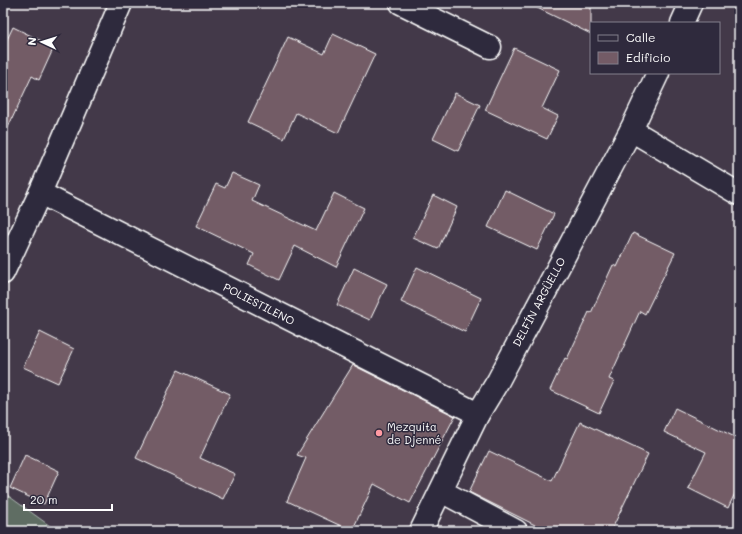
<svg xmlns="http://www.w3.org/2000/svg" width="742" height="534" font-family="Mali,sans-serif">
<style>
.green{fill:#5e6d64;stroke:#aeb6b2}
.building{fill:#735b66;stroke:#fff}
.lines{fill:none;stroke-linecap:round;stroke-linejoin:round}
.minor-casing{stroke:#fff;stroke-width:25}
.minor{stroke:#2f2a3d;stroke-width:22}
.poi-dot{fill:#ff9aa2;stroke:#2f2a3d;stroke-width:1.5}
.labels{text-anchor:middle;stroke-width:3;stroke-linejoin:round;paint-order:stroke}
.street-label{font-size:11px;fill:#fff;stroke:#2f2a3d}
.poi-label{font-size:11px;fill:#fff;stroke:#2f2a3d;text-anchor:start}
</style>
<rect width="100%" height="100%" fill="#433949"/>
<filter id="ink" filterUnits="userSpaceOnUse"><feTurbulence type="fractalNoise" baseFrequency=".025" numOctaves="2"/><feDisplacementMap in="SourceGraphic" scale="8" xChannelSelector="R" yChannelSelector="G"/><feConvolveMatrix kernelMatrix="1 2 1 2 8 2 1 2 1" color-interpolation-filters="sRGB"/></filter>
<g filter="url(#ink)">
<polygon class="green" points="3,492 57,531 3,531"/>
<g class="building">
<polygon points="527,3 591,3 591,34"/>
<polygon points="13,27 54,47 39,80 32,76 3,138 3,48"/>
<polygon points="333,34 375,54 338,133 296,113 284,139 248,122 288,37 324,54"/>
<polygon points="514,48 560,70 542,108 558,116 547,139 485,110"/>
<polygon points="455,93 480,105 458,151 433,139"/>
<polygon points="232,173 259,185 252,201 316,231 334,193 364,208 336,267 295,246 279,280 249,265 254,254 196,226 216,184 225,188"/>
<polygon points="505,190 554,214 537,250 488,227"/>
<polygon points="433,195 457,207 438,249 413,238"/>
<polygon points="633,233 675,253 645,314 640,311 609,379 614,381 599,413 550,390 565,358 567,359 589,312 591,313 613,265 617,267"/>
<polygon points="417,267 481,298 465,332 401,302"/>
<polygon points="354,268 387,284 370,320 337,305"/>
<polygon points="40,332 74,349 58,383 23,367"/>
<polygon points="353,365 455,416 410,503 374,484 352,531 287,501 306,458 297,455"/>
<polygon points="178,370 230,394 200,458 235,474 223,499 136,458"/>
<polygon points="675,408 739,439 739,485 728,508 688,488 706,452 664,432"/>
<polygon points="580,422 648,454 611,531 547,531 469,492 489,451 552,481"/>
<polygon points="25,455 59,471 44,504 10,488"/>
</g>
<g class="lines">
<defs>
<g id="minor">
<polyline points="401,3 490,47"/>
<polyline points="682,23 691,3"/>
<polyline points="631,130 739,194"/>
<polyline points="40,193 478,414"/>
<polyline points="3,273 40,193 121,3"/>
<polyline points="441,491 516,531"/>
<polyline points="421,531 478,414 498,381 631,130 658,73"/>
</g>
</defs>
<use href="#minor" class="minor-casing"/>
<use href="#minor" class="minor"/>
</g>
</g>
<circle class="poi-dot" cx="379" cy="433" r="4"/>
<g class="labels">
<g class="street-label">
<text transform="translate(539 302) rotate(-62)" y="4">DELFÍN ARGÜELLO</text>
<text transform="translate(259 304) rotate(27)" y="4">POLIESTILENO</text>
</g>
<g class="poi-label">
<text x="387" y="431">Mezquita<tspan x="387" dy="13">de Djenné</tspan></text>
</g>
</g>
<rect width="742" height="534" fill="none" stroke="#2f2a3d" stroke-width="16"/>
<rect x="8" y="8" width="726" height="518" fill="none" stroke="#fff" stroke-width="1.5" filter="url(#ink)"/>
<rect x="590" y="22" width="130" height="52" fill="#2f2a3d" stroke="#827f8b"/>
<rect x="598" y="35" width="20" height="6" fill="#2f2a3d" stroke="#827f8b"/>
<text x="626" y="42" font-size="12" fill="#ffffff">Calle</text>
<rect x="598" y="52" width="20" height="12" fill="#735b66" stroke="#827f8b"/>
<text x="626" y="62" font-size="12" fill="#ffffff">Edificio</text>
<g transform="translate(42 42) rotate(274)" stroke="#2f2a3d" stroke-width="3" paint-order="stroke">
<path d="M0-3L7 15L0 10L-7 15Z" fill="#ffffff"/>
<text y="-6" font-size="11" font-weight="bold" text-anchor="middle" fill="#ffffff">N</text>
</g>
<path d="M24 504v6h88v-6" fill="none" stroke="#ffffff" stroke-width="2"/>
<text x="30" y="504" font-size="12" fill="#ffffff" stroke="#2f2a3d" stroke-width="3" paint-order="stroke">20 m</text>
</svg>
